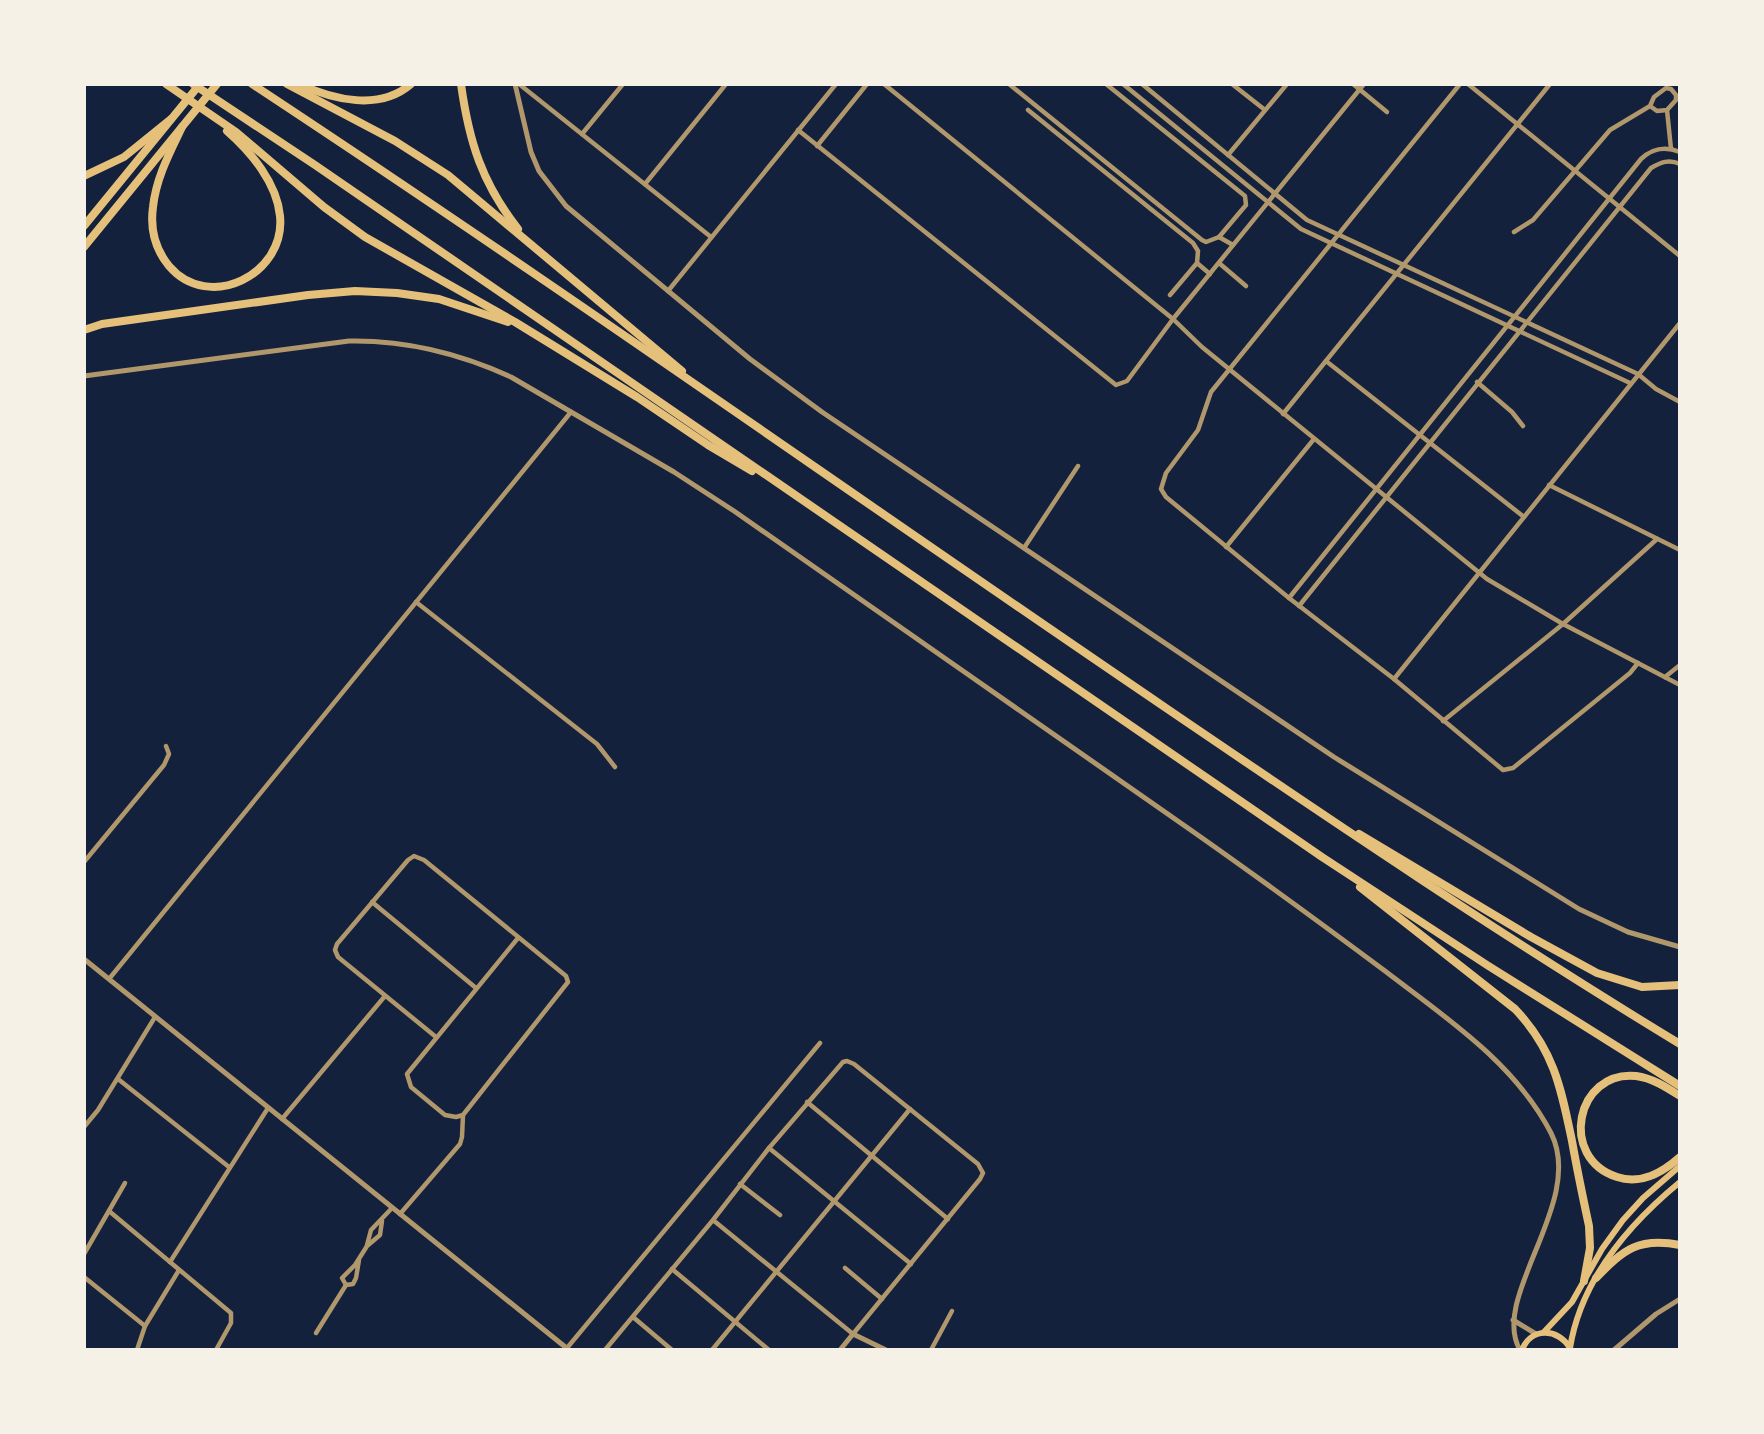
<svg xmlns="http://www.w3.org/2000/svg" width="1764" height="1434" font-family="Commissioner,sans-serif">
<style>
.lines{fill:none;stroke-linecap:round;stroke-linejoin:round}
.minor{stroke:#b1986c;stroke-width:4.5}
.tertiary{stroke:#b1986c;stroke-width:5}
.secondary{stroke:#e5c07b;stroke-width:6}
.trunk{stroke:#e5c07b;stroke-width:8}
.motorway{stroke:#e5c07b;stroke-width:8}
</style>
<rect width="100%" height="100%" fill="#14213d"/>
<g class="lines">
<g class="minor">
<polyline points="519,84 711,237"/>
<polyline points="884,84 1173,319 1202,347 1487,579 1563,624 1680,685"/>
<polyline points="1009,84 1202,240 1206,242 1219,237 1233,245"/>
<polyline points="1106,84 1245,196 1246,205 1219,237"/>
<polyline points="1123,84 1301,229 1630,383"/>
<polyline points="1142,84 1307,220 1638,374 1656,389 1680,402"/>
<polyline points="1232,84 1265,110"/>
<polyline points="1353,84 1387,112"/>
<polyline points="1460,84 1211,392 1198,430 1166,473 1161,489 1166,497 1289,598 1394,679 1503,770 1513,768 1630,673 1638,663"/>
<polyline points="1468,84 1680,256"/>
<polyline points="1028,110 1193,243 1198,251 1197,263 1170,295"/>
<polyline points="1667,110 1671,149"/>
<polyline points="798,130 1116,385 1127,381 1173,319 1364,84"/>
<polyline points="582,134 623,84"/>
<polyline points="817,146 867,84"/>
<polyline points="1228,155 1287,84"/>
<polyline points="645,184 726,84"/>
<polyline points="1514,232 1533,220 1610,130 1650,106 1654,97 1666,88 1671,89 1676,95 1676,100 1667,110 1657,111 1650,106"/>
<polyline points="1197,263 1210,274"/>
<polyline points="1219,263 1246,286"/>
<polyline points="668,291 836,84"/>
<polyline points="1326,361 1524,517"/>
<polyline points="1477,382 1512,412 1523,426"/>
<polyline points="1283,414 1550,84"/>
<polyline points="1549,485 1680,550"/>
<polyline points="1226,547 1314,439"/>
<polyline points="1024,548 1078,466"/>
<path d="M 1289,598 L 1641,159 C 1653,148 1665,146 1680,152"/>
<polyline points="416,602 597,744 615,767"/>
<path d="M 1299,606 L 1651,168 C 1661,162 1669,159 1680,164"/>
<polyline points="1665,677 1680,665"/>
<polyline points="1394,679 1680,323"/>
<polyline points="1443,721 1563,624 1657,539"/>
<polyline points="84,862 164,765 169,754 166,746"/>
<polyline points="372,902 476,988"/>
<polyline points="109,979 571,412"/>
<polyline points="118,1079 229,1167"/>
<polyline points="807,1102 948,1219"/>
<polyline points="463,1115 456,1117 445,1115 411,1087 407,1074 518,938"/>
<polyline points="282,1119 385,996"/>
<polyline points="84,1127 98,1110 155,1017"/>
<polyline points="769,1148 911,1264"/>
<polyline points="740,1184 780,1215"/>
<polyline points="109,1211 231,1313 231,1323 216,1350"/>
<polyline points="400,1214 460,1144 462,1137 463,1115 568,982 566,976 424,860 414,856 408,860 337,944 335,950 338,957 436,1037"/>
<polyline points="367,1245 371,1230 392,1208"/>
<polyline points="84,1254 125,1183"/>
<polyline points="359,1260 356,1278 353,1284 346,1285 342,1278 355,1265 367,1246 380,1235 382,1221"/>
<polyline points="170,1262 268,1108"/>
<polyline points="845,1268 882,1299"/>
<polyline points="672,1269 769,1350"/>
<polyline points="84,1277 145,1326"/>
<polyline points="633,1317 672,1350"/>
<polyline points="316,1333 346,1285"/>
<polyline points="567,1348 820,1043"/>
<polyline points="137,1350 145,1326 179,1270"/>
<polyline points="605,1350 713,1220 769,1148 843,1062 847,1061 854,1064 978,1164 983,1173 980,1179 853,1334 713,1220"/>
<polyline points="712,1350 910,1109"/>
<polyline points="931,1350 952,1311"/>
</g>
<g class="tertiary">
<polyline points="515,84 531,152 539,171 566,206 750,359 822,412 1334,757 1579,909 1628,932 1680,947"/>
<path d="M 84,376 L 349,341 C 407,340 459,353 511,377 L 674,472 L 734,511 C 888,618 1041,726 1195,833 C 1259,878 1322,924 1385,971 C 1445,1017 1515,1063 1551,1133 C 1586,1202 1489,1297 1520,1350"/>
<polyline points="84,959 569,1350"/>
<polyline points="1513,1320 1536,1334"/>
<polyline points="840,1350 853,1334 886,1350"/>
<polyline points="1614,1350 1656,1314 1680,1299"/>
</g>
<g class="secondary">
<polyline points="1544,1332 1572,1302 1602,1249 1623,1220 1643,1198 1680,1166"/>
<path d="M 1570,1348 C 1581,1280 1629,1224 1680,1182"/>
<path d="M 1522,1350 C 1531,1327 1558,1328 1570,1348"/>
</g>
<g class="trunk">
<polyline points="84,226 200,84"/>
<polyline points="84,247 217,84"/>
</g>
<g class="motorway">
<polyline points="166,84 236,132 324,207 365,237 515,322 637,397 708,445 752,471"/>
<polyline points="193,84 315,165 1322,857 1487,965 1680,1086"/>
<path d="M 252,84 C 560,287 861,501 1166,708 C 1335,823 1505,938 1680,1044"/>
<polyline points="287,84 395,141 448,175 682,371"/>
<path d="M 300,84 C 333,100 380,111 411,84"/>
<path d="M 461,84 C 469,142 482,183 518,229"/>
<path d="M 182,127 C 170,152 156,178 153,207 C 150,229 155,249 169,266 C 209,313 286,274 280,216 C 277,183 251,152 227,131"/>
<polyline points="84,176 124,157 171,119"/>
<polyline points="84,330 102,324 308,295 355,291 397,293 439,299 508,322"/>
<polyline points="1359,834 1531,937 1597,973 1642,987 1680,985"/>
<path d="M 1360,887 L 1515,1009 C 1554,1050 1561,1088 1572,1141 C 1577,1169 1583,1198 1589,1226 L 1590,1248 L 1584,1281"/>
<path d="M 1680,1096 C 1666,1087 1652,1078 1636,1076 C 1576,1070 1558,1158 1617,1177 C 1641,1185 1662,1173 1680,1157"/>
<path d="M 1596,1278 C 1624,1249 1639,1237 1680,1245"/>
</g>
</g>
<rect width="1764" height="1434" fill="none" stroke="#f6f1e7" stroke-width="172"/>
</svg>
